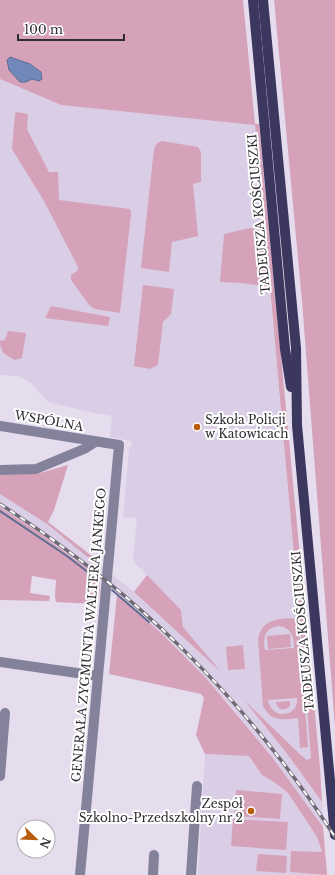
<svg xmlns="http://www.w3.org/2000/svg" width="335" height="875" font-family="'Libre Baskerville',serif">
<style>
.built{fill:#dacee6}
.green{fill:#d5a2b9;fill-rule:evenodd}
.water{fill:#7288ba;stroke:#5e6c92}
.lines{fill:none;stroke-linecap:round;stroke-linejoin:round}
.stream{stroke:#5e6c92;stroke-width:2}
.minor{stroke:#83829a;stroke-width:10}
.major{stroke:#3b375f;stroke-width:10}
.rail-casing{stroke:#706a75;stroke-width:3.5}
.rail{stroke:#fff;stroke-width:2;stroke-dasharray:6;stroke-linecap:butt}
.poi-dot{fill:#b85b0a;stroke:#fff;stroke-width:1.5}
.labels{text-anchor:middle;stroke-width:4;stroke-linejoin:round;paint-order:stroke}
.street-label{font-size:12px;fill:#302c33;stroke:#fff}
.poi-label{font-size:12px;fill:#302c33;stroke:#fff;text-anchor:start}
</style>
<rect width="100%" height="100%" fill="#e5dcee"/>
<g class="built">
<polygon points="0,79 61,105 255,124 300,623 311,758 307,760 249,705 288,755 322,802 323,827 272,757 228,703 206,678 161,633 117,595 100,578 38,532 0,507 0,494 47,524 134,592 217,668 183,627 181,610 133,561 137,518 123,517 129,450 132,444 131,441 110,437 112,416 93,413 48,402 30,382 18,376 0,375"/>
<polygon points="205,754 250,756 262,775 274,782 288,793 317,837 322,853 322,875 198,875"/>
</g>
<g class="green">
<polygon points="0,0 243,0 255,124 259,124 320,767 322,802 288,755 245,701 301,755 307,760 311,758 300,623 270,287 241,283 220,282 224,234 250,228 265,231 255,125 61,105 0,79"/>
<polygon points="274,0 335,0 335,727 302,301"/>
<polygon points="16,112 28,114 27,129 49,172 58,172 59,200 130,209 131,214 120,313 95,309 90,306 71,280 71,275 78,270 78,267 44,201 12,149 15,115"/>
<polygon points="162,141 198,147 201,152 201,182 193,184 198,236 172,242 169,272 141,268 154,149 157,143"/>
<polygon points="143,285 174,289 171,314 163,322 158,365 150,369 134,366"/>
<polygon points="51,306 110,317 108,326 45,318"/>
<path d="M 8,331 L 26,333 L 22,358 L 15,360 C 6,355 0,353 0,341 L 5,340 Z"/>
<polygon points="68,465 54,510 48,522 101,563 101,568 47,524 0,494 0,475 40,473"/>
<path d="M 0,507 L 38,532 L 100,578 C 100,586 101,597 95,604 L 56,602 L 55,597 L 56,580 L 32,576 L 30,593 L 50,596 L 49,601 L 0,600 Z"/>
<polygon points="147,575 181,610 183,627 221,672 134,592"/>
<polygon points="117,595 161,633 206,678 272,757 323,827 327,875 290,872 291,851 322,852 317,837 288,793 274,782 262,775 249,756 205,754 196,735 204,698 201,694 109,674"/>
<path d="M 298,618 L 308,747 L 300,748 L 298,718 C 283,720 271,722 263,706 L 258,639 C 263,617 280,619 298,618 ZM 278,626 C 291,627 294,636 294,648 L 265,650 C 263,638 264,629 278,626 ZM 297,698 C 299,717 272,721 268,700 Z"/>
<polygon points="290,634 291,647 268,649 267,636"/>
<polygon points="243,645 245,669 228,670 226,647"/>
<path d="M 290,701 L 290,706 C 284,712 277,710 276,702 Z"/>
<polygon points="236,790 282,794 280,819 234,816"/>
<polygon points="233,819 288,822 286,850 231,846"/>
<polygon points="258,854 287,856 286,873 256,871"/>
</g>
<polygon class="water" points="10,57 30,64 41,72 42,79 39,81 32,79 26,82 20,82 9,70 7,60"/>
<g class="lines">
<g class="stream">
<polyline points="0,511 67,556 98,580"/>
<polyline points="112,590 149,622"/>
</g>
<g class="minor">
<polyline points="0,426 119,445 80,875"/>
<polyline points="0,470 36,469 84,449 95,442"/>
<polyline points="0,662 98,676"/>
<polyline points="0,776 5,713"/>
<polyline points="153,875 154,855"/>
<polyline points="191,875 197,786"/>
</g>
<g class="major">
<polyline points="253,0 285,349 291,387"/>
<polyline points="263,0 296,348 297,425 335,835"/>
</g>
<defs>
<path id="rail" d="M 0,504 C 137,592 247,700 335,837"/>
</defs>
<use href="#rail" class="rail-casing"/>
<use href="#rail" class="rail"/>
</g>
<g class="poi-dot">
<circle cx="197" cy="427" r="4"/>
<circle cx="251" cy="811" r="4"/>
</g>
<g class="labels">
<g class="street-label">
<text transform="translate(259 214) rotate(-95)" y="4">TADEUSZA KOŚCIUSZKI</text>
<text transform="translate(49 421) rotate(10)" y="4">WSPÓLNA</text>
<text transform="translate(303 631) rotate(-95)" y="4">TADEUSZA KOŚCIUSZKI</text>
<text transform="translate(89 635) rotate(-85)" y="4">GENERAŁA ZYGMUNTA WALTERA JANKEGO</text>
</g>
<g class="poi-label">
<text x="205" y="424">Szkoła Policji<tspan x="205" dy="14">w Katowicach</tspan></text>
<text x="243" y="808" text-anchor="end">Zespół<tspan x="243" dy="14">Szkolno-Przedszkolny nr 2</tspan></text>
</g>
</g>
<g transform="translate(36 839) rotate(113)"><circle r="19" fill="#ffffff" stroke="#acabad"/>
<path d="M0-3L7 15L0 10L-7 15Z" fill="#b85b0a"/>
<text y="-6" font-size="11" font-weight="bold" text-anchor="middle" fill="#302c33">N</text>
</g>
<path d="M18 34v6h106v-6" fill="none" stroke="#302c33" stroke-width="2"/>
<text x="24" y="34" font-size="12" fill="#302c33" stroke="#ffffff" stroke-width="3" paint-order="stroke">100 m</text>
</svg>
